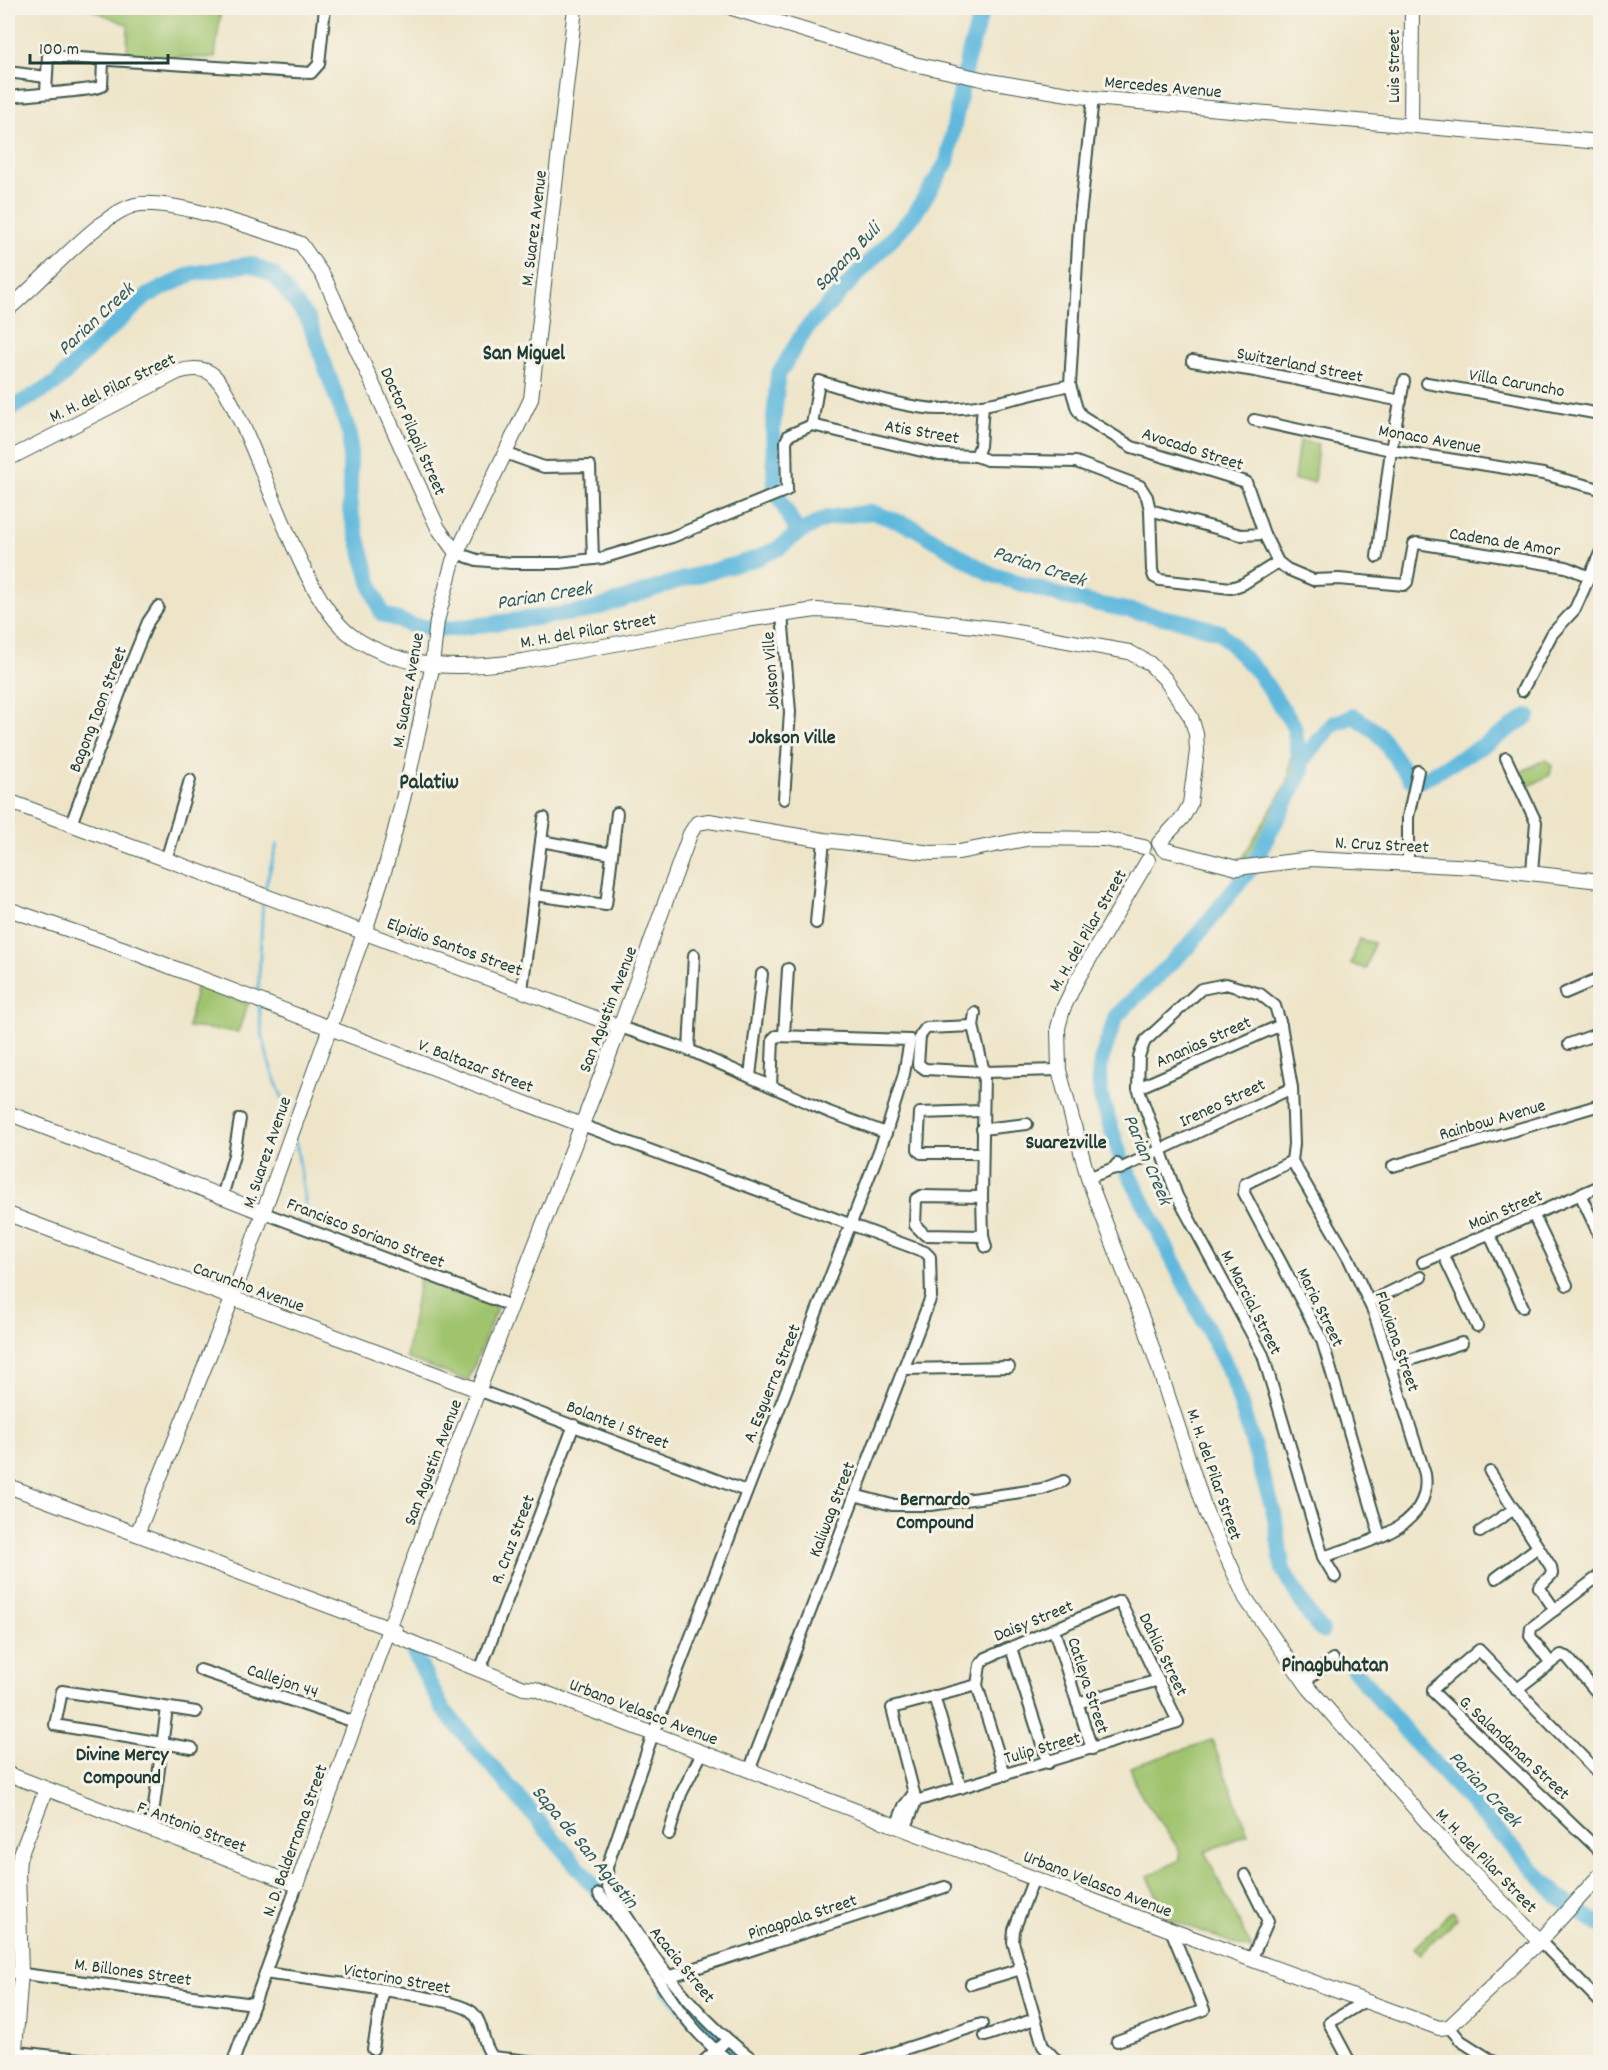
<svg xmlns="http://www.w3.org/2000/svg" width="1608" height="2070" font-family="Dekko,sans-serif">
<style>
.green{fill:#a0c46e;stroke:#608051;stroke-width:1.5}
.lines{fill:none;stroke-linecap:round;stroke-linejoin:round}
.stream{stroke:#60b9dd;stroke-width:3}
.river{stroke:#60b9dd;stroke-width:16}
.street-casing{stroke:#3e564a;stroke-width:14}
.secondary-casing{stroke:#3e564a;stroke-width:16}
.street{stroke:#fff;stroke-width:10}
.secondary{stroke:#fff;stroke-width:14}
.labels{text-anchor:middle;stroke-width:6;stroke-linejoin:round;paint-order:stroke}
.street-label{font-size:18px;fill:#1f3d34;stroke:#f7f3e8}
.water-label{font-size:20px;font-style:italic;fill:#2f5c5e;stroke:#f7f3e8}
.neighbourhood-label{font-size:20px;font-weight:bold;fill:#1f3d34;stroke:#f7f3e8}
.quarter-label{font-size:21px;font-weight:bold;fill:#1f3d34;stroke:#f7f3e8}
</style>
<rect width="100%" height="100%" fill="#f7f3e8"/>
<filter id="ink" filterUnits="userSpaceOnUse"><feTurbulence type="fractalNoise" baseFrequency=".0167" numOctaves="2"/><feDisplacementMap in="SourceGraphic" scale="12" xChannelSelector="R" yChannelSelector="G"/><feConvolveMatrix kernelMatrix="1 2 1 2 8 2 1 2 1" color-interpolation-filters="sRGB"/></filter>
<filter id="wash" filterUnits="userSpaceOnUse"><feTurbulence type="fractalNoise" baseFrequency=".008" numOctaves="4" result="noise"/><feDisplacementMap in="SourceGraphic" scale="24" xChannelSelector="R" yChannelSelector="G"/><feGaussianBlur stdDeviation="1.35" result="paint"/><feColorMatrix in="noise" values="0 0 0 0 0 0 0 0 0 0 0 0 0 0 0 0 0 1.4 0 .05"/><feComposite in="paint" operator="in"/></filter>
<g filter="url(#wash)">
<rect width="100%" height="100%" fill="#eee5c9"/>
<g class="green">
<polygon points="88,8 221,8 215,58 127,56 128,25"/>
<polygon points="1299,441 1318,444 1314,482 1294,480"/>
<path d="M 1296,751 C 1301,793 1269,826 1248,859 L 1242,859 L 1288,781 L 1292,752 Z"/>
<polygon points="1546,759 1552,766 1550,775 1524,789 1517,774"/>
<polygon points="1359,939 1374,943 1366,969 1351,964"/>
<polygon points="197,984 248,1004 238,1032 188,1027"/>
<polygon points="420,1277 497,1308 468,1381 406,1358"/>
<polygon points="1212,1740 1248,1834 1205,1852 1253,1951 1166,1918 1148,1876 1180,1860 1180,1851 1138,1790 1130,1767"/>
<polygon points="1452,1911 1458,1917 1421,1954 1414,1948"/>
</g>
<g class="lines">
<g class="stream">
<polyline points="264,892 277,844"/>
<polyline points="258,996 263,898"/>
<path d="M 259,1006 C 262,1046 271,1076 289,1111"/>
<polyline points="296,1142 309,1226"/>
</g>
<g class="river">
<polyline points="8,410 56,383 97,341 147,296 191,274 251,264 275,276 309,321 350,435 350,510 372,589 382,614 414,626 450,629 588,611 683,579 755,559 779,548 798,533 827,518 872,512 913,527 990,574 1068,598 1187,622 1220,632 1259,674 1294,726 1302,772 1251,868 1187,948 1116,1016 1101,1061 1099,1078 1101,1097 1121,1158 1233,1379 1274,1513 1283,1570 1309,1615 1322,1631"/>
<polyline points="798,533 775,490 773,428 778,375 805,330 914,215 947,162 967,60 983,8"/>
<polyline points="1300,763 1333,724 1354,716 1378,733 1410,779 1422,780 1491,741 1528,716"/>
<polyline points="411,1647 442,1708 611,1906"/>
<polyline points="1352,1667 1420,1748 1561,1899 1600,1925"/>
<polyline points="669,1989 712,2037 740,2062"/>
</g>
</g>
</g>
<g filter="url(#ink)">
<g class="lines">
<defs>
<g id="street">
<polyline points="8,72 46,77"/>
<polyline points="46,92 48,56 311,73 319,64 325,8"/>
<path d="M 8,97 C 23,95 95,91 102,86 L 103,61"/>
<polyline points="1093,98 1079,226 1070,385 1077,409 1082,416 1132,447 1246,482 1264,534 1278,562 1287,569 1313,580 1339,579 1404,585 1407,582 1414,544 1417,543 1566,567 1590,577"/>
<polyline points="1192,361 1255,371 1401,401"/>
<polyline points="1427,383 1600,414"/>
<polyline points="1254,420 1391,450 1543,474 1600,489"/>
<polyline points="812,425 939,455 976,456 987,460 1076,462 1140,486 1147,497 1150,510 1152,570 1154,577 1160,580 1231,588 1243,584 1278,562"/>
<path d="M 812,425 L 819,381 C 854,391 909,410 944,409 C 987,408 1029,394 1070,385"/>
<polyline points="505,453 544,467 590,466 593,559"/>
<polyline points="976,456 980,446 983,405"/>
<polyline points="1150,510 1241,535 1264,534"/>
<polyline points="456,553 477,560 511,563 559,563 602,558 672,537 787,490 786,441 789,435 812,425"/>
<polyline points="1377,557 1391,450 1404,381"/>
<polyline points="782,614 790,712 784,799"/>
<polyline points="1522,691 1552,634 1575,609 1600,553"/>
<polyline points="1506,758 1536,822 1532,872"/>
<polyline points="71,824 128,671 148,622 158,607"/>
<polyline points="541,841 612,854"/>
<polyline points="166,860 190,780"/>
<polyline points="1408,863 1408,817 1418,771"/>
<polyline points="534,895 606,905 617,813"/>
<polyline points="816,923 824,840"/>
<polyline points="522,990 544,818"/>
<polyline points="1565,993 1600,978"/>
<polyline points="975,1013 973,1026 984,1072 982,1197 983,1236 986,1247"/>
<polyline points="973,1026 926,1028 920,1036 918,1064 925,1069 984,1072 1059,1070"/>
<polyline points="620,1027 689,1050 829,1112 886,1133"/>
<polyline points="784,1035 788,969"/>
<polyline points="1569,1044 1600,1033"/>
<polyline points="689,1050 694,955"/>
<polyline points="750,1076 762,974"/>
<polyline points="1138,1088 1281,1025"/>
<polyline points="982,1111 920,1113 918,1149 921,1153 982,1153"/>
<polyline points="582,1125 925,1252 930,1257 931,1297 749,1771"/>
<polyline points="982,1129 1027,1124"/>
<polyline points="1292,1161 1245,1184 1244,1193 1322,1340 1380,1536"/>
<polyline points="1393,1166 1600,1105"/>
<polyline points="1114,1168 1120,1169 1292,1088"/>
<polyline points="1088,1178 1114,1168 1117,1164"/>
<polyline points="1580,1194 1600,1237"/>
<polyline points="222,1197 234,1155 240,1119"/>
<polyline points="982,1197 921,1196 916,1199 915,1225 925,1235 983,1236"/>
<polyline points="264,1213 511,1306"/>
<polyline points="1533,1214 1567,1285"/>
<polyline points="1489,1233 1523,1307"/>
<polyline points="1443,1254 1477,1326"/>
<polyline points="1423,1262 1600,1186"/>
<polyline points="1369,1302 1421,1277"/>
<polyline points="1391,1366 1462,1343"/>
<polyline points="904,1369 1009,1367"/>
<polyline points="478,1390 746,1491"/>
<polyline points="1490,1472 1551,1567 1552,1574 1539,1587 1555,1610"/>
<polyline points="854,1495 892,1505 930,1505 1042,1489 1064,1481"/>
<polyline points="1480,1532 1514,1509"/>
<path d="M 1323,1557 C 1363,1543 1433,1529 1425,1474 L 1374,1313 L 1349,1259 L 1292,1161 L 1294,1144 L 1292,1088 L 1281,1025 L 1275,1006 L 1260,994 L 1226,984 L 1201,989 L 1145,1041 L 1139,1056 L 1138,1088 L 1177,1196 L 1263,1355 L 1323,1557 L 1335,1577"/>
<polyline points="1496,1578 1538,1547"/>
<polyline points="1054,1630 1092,1749"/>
<polyline points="1011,1648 1048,1763"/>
<polyline points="1550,1662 1530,1636 1531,1628 1600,1575"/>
<polyline points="482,1665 574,1425"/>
<polyline points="200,1670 355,1722"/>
<polyline points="1304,1682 1333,1659"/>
<polyline points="1516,1690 1561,1655 1567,1657 1600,1696"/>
<polyline points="934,1696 961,1788"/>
<polyline points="1077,1703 1159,1680"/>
<polyline points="192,1748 55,1725 62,1691 196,1712"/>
<polyline points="1600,1775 1479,1650 1433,1689 1433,1692 1600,1851"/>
<polyline points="916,1801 1178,1722 1120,1601 986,1658 980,1665 977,1685 1005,1775"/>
<polyline points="916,1801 892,1708 977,1685"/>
<polyline points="896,1826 904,1806 914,1793"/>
<polyline points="151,1829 167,1708"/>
<polyline points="905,1830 916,1801"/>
<polyline points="669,1834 681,1794 702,1753"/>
<polyline points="1245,1875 1268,1921 1251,1960"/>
<polyline points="1034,1878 1014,1930 1013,1942 1043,2046 1058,2062"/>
<path d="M 599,1894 C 647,1948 669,2018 731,2062"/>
<polyline points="1540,1941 1600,2002"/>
<polyline points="8,1972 254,2004"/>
<path d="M 265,1973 C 298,1978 456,1996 472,2012 C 485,2024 481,2044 493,2057 L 537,2062"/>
<polyline points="668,1977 945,1887"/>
<polyline points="971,1984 1021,1969"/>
<polyline points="1449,2027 1461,2041 1494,2062"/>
<polyline points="985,2036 1035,2019"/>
<polyline points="1117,2041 1204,2010 1171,1930"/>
<polyline points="373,2049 383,1991"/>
<polyline points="8,2051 109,2062"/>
<polyline points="233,2062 297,1885"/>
<polyline points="703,2062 727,2040"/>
<path d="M 757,2062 C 693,2018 649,1953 608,1887 L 607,1867 L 611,1855 L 653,1734 L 886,1133 L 904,1074 L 910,1040 L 776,1036 L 773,1039 L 771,1086"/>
<polyline points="864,2062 982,2024"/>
<polyline points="1350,2062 1329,2023 1363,2002"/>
</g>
<g id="secondary">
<polyline points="732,8 914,64 995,82 1093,98 1600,142"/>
<polyline points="1411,125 1412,8"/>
<path d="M 8,309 C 40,284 99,214 135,205 C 167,197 252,228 286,238 L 301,244 L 324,277 L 438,528 L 456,553"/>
<path d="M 8,459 L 178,372 C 189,368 204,367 213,375 C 226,387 233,407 241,422 C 267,475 307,605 352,636 C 404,672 464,669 523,661 L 739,621 L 816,610 L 854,612 L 1000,629 L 1129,652 L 1149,663 L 1165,679 L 1191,717 L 1196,734 L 1197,751 L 1190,804 L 1183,817 L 1159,843"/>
<polyline points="8,801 620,1027"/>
<polyline points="1163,849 1237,868 1311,859 1476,867 1600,881"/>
<polyline points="1148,860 1077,980 1063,1009 1058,1028 1059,1070 1088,1178 1145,1326 1206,1512 1246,1599 1309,1688 1455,1854 1540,1941"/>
<polyline points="8,909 122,948 582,1125"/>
<polyline points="8,1113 264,1213"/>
<polyline points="8,1214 478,1390"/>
<polyline points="8,1486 396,1631"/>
<polyline points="137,1534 232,1299 367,925 387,862 408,779 431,673 437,621 453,561 531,399 575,8"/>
<polyline points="388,1629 398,1637 524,1688 535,1689 1165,1928 1439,2028 1449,2027 1540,1941 1600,1875"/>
<polyline points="8,1774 297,1885 430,1515 620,1027 690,834 697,823 709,821 824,840 932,853 959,852 1031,838 1104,839 1144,847"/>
<polyline points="14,2062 21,1973 18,1872 19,1859 46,1789"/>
</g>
</defs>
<use href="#street" class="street-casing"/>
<use href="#secondary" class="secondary-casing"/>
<use href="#street" class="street"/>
<use href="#secondary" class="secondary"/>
</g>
</g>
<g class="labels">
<g class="street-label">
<text transform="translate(1393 66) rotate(-90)" y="6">Luis Street</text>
<text transform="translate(1163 86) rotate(5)" y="6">Mercedes Avenue</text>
<text transform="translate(533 228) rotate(-83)" y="6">M. Suarez Avenue</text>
<text transform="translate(1300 364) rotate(11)" y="6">Switzerland Street</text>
<text transform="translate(1517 382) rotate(10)" y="6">Villa Caruncho</text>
<text transform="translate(112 387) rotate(-26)" y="6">M. H. del Pilar Street</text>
<text transform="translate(414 431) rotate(66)" y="6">Doctor Pilapil Street</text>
<text transform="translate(922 431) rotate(10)" y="6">Atis Street</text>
<text transform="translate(1430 438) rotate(10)" y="6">Monaco Avenue</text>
<text transform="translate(1193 448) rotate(18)" y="6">Avocado Street</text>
<text transform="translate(1505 541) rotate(9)" y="6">Cadena de Amor</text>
<text transform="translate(588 630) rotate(-10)" y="6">M. H. del Pilar Street</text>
<text transform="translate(770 671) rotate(-94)" y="6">Jokson Ville</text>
<text transform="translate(407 690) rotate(-80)" y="6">M. Suarez Avenue</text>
<text transform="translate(97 709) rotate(-69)" y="6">Bagong Taon Street</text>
<text transform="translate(1382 844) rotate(3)" y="6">N. Cruz Street</text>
<text transform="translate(1087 930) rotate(-60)" y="6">M. H. del Pilar Street</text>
<text transform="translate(455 946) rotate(20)" y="6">Elpidio Santos Street</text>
<text transform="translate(607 1009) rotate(-69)" y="6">San Agustin Avenue</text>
<text transform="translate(1203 1041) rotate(-24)" y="6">Ananias Street</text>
<text transform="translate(476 1065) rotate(21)" y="6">V. Baltazar Street</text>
<text transform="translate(1222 1102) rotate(-25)" y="6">Ireneo Street</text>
<text transform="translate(1492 1119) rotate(-16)" y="6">Rainbow Avenue</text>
<text transform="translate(266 1152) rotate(-71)" y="6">M. Suarez Avenue</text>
<text transform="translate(1505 1209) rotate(-23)" y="6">Main Street</text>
<text transform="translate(366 1232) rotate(21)" y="6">Francisco Soriano Street</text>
<text transform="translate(249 1286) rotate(20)" y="6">Caruncho Avenue</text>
<text transform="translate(1252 1302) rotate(63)" y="6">M. Marcial Street</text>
<text transform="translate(1321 1307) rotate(64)" y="6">Maria Street</text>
<text transform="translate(1398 1341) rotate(71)" y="6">Flaviana Street</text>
<text transform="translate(771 1383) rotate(-68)" y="6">A. Esguerra Street</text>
<text transform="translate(618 1424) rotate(21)" y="6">Bolante 1 Street</text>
<text transform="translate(432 1462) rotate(-69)" y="6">San Agustin Avenue</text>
<text transform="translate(1215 1474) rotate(71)" y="6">M. H. del Pilar Street</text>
<text transform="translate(831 1509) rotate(-69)" y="6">Kaliwag Street</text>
<text transform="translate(512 1539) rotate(-69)" y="6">R. Cruz Street</text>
<text transform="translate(1033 1620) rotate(-22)" y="6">Daisy Street</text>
<text transform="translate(1164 1654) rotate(64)" y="6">Dahlia Street</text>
<text transform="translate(283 1680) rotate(19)" y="6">Callejon 44</text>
<text transform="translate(1089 1685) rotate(72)" y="6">Catleya Street</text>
<text transform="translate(644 1711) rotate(21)" y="6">Urbano Velasco Avenue</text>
<text transform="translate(1042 1747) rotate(-16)" y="6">Tulip Street</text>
<text transform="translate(1515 1747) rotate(43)" y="6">G. Salandanan Street</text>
<text transform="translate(192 1826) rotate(21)" y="6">F. Antonio Street</text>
<text transform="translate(294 1840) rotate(-70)" y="6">N. D. Balderrama Street</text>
<text transform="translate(1487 1860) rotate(46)" y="6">M. H. del Pilar Street</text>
<text transform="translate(1098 1883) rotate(21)" y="6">Urbano Velasco Avenue</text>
<text transform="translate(802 1916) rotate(-18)" y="6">Pinagpala Street</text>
<text transform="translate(683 1964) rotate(51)" y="6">Acacia Street</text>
<text transform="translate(133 1971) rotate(8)" y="6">M. Billones Street</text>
<text transform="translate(397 1978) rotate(10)" y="6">Victorino Street</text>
</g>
<g class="water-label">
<text transform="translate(846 256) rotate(-46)" y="7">Sapang Buli</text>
<text transform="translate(95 318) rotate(-43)" y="7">Parian Creek</text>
<text transform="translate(1040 565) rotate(18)" y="7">Parian Creek</text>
<text transform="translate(544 594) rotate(-9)" y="7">Parian Creek</text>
<text transform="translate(1149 1159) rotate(67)" y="7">Parian Creek</text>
<text transform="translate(1486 1788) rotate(47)" y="7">Parian Creek</text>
<text transform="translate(586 1846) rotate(50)" y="7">Sapa de San Agustin</text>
</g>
<g class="neighbourhood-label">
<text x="792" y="743">Jokson Ville</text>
<text x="1066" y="1148">Suarezville</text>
<text x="935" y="1505">Bernardo<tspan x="935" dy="23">Compound</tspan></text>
<text x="122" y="1760">Divine Mercy<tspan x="122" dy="23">Compound</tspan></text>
</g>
<g class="quarter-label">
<text x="524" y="359">San Miguel</text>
<text x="429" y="788">Palatiw</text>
<text x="1335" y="1671">Pinagbuhatan</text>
</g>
</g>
<rect width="1608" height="2070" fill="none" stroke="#f7f3e8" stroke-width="30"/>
<path d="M30 54v9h138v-9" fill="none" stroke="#1f3d34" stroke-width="3"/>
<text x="39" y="54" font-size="18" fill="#1f3d34" stroke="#f7f3e8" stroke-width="4.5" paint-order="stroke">100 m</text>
</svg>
